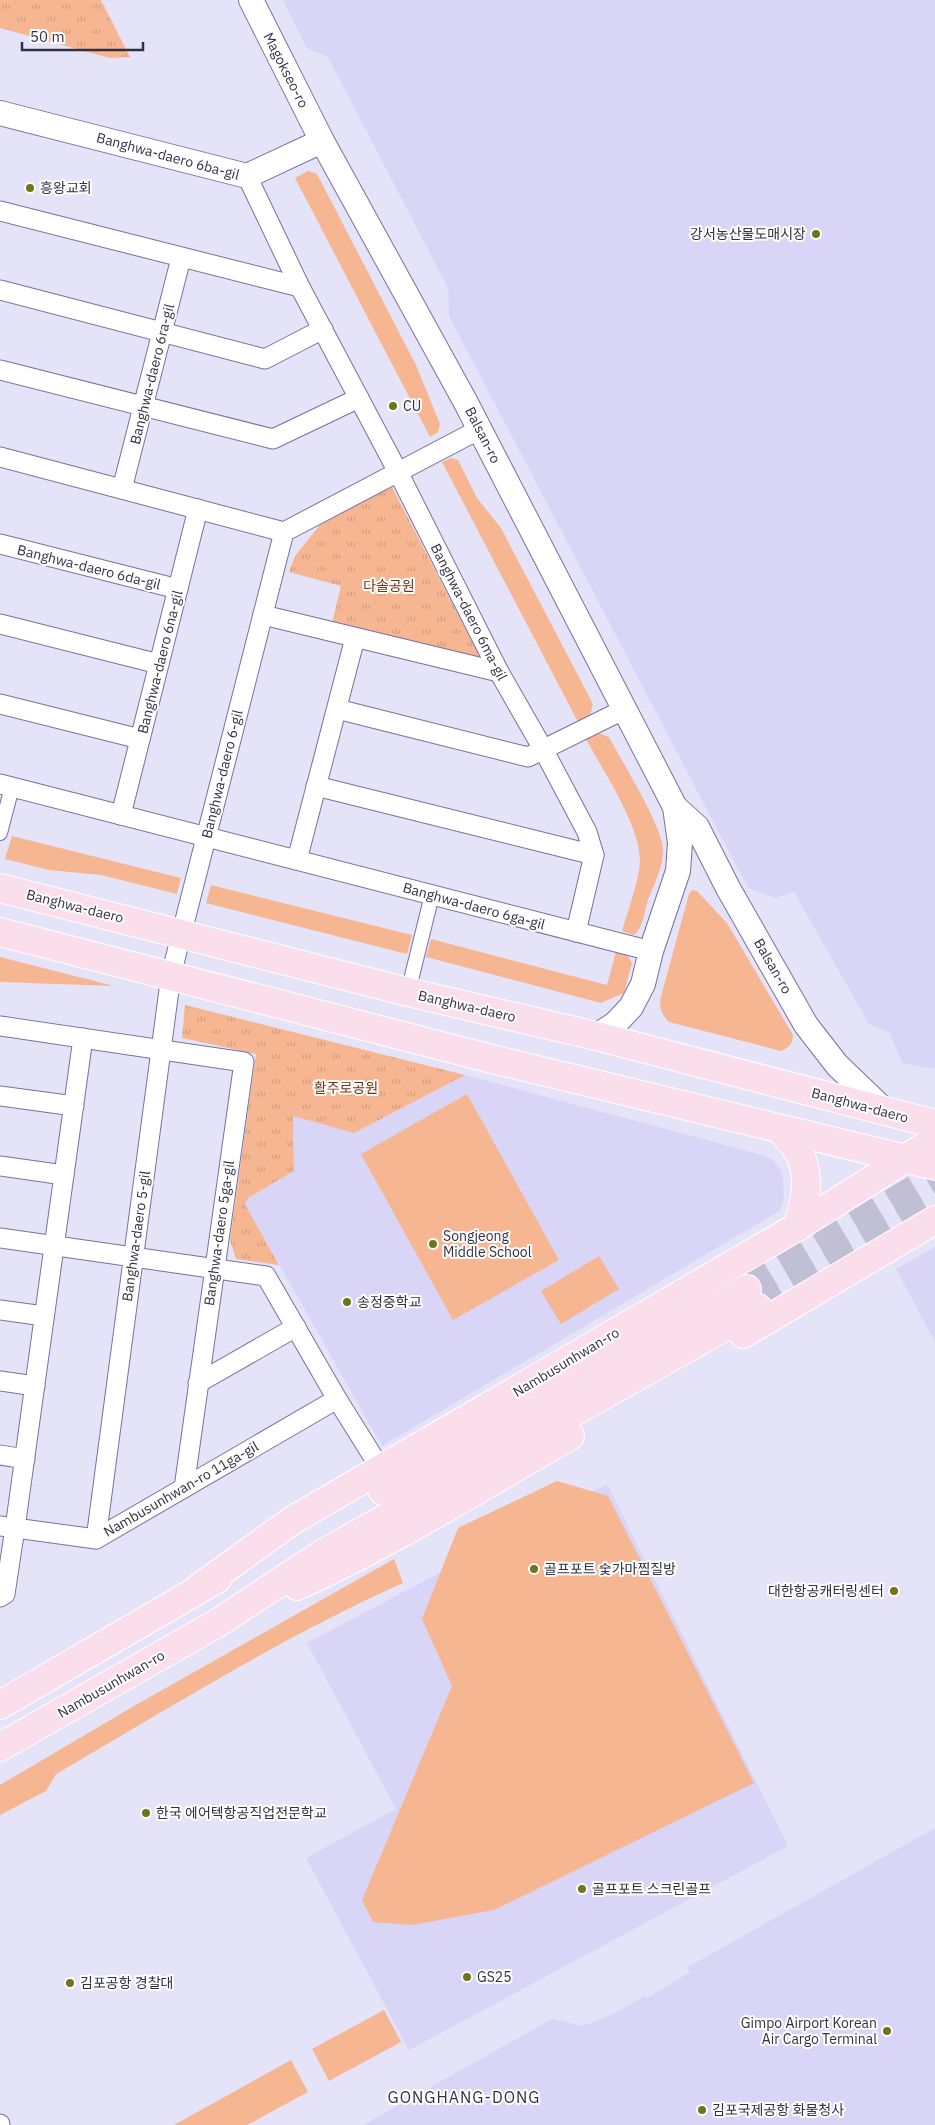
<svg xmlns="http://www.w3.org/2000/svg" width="935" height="2125" font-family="'IBM Plex Sans','Noto Sans KR',sans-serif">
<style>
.built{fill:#d8d5f7}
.grass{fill:#f6b692}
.park{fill:url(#park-tufts)}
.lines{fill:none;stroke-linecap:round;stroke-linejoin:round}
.primary-tunnel{stroke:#c1bfd4;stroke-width:28;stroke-dasharray:28 14;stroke-linecap:butt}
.pedestrian-casing{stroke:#77719e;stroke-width:16}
.minor-casing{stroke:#77719e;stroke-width:21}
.tertiary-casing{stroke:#77719e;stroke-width:26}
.primary-casing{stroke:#fff;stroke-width:30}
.pedestrian{stroke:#fff;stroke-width:14}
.minor{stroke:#fff;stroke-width:19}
.tertiary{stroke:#fff;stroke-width:24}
.primary{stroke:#fbdeeb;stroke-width:28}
.poi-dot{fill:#737419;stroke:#fff;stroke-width:2}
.labels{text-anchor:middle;stroke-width:4;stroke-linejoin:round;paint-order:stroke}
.street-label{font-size:14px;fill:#323043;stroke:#fff}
.poi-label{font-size:14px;fill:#323043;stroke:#fff;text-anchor:start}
.park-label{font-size:14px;fill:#6b3512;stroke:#fff}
.quarter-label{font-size:16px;letter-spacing:1px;fill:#323043;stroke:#fff}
</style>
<defs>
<pattern id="park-tufts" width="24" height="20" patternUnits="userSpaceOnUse" patternTransform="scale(1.25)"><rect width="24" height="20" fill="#f6b692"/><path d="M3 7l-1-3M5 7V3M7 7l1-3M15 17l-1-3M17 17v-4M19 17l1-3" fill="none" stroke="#d39d7f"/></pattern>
</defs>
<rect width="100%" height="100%" fill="#e5e3f8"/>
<g class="built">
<polygon points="283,0 935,0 935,1069 902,1063 890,1033 869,1024 794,892 775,898 748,888 449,316 448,288 328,57 307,48"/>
<polygon points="465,1075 762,1155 772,1159 779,1167 783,1177 784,1200 779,1211 382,1446 245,1204 248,1198 294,1171 293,1115 354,1133"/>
<polygon points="935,1247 935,1342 896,1269"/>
<polygon points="607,1484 788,1846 409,2050 306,1858 396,1809 307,1643"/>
<polygon points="935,1828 935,2125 363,2125 552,2019 583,2026 613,2014 645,1996 647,1998 690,1972 688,1967"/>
</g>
<g class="grass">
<polygon points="308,171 317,174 416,365 440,424 438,432 430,437 295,178"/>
<polygon points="451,458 458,460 477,498 501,528 593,704 590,716 578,722 442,462"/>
<path d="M 598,733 L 609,737 C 622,762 661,824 663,848 C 664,866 654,884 648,900 C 644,912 644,927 634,935 L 622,931 C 627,914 640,877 640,861 C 640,825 603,771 586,739 Z"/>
<polygon points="12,836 181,878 177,894 101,875 49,870 5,859"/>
<polygon points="211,885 412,935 407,954 206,903"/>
<path d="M 692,890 L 697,891 L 727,923 L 793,1035 C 793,1043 789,1048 781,1051 L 669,1022 C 662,1015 660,1009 660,1000 L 689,894 Z"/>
<polygon points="431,939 607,985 616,952 628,956 632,963 624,993 601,1003 426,957"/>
<polygon points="0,957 114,986 0,982"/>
<polygon points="467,1094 559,1260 453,1320 361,1154"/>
<polygon points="599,1256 619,1289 561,1324 541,1291"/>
<polygon points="557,1481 608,1496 754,1783 494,1910 412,1925 373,1922 362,1900 452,1686 422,1619 458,1528"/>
<path d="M 394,1559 L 403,1583 C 282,1637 170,1708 56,1774 L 46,1791 L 0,1815 L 0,1785 L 134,1706 Z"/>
<polygon points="384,2010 401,2042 329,2081 312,2049"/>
<polygon points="291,2060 308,2092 247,2125 174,2125"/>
</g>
<g class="park">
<polygon points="0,0 101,0 130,57 110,58 0,28"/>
<polygon points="392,487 480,657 332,623 341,586 289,572 295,556 327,516"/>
<polygon points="185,1005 465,1075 354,1133 293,1116 294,1171 248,1198 245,1204 279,1265 236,1259 230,1240 256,1054 182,1038"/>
</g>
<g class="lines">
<g class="primary-tunnel">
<polyline points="747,1289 935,1177"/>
<polyline points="758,1308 935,1203"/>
</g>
<defs>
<g id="pedestrian">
<polyline points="0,833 12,787"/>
<polyline points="408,992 432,895"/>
</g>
<g id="minor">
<polyline points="247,176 300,287 398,472 499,672 543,749 587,832 594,855 576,932"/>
<polyline points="0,211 300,287"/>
<polyline points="0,290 265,359 323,329"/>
<polyline points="0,370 273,439 359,398"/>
<polyline points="0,457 284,532"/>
<polyline points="122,489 181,258"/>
<polyline points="0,544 178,589"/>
<polyline points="263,615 499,672"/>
<polyline points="0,624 159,664"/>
<polyline points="0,704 140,739"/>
<polyline points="337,709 528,757 625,709"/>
<polyline points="0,784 651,951"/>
<polyline points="316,786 594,855"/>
<polyline points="121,815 198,509"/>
<polyline points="297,860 355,638"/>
<polyline points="0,1026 244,1062 184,1488"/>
<polyline points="0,1096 74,1106"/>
<polyline points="0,1166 64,1175"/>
<polyline points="0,1238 266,1276 337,1399 382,1471"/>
<polyline points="0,1310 44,1316"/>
<polyline points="0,1381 35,1386"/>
<polyline points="198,1383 296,1327"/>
<polyline points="0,1455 25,1459"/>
<polyline points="0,1526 96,1539 337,1399"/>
<polyline points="96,1539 171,975 284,532 480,429"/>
<polyline points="0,1597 5,1594 15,1528 83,1038"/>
<polyline points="0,2124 0,2125"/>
</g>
<g id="tertiary">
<polyline points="251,0 322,141 465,401 675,807 680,843 678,871 651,951 643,984 631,1007 615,1024 596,1036"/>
<polyline points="0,113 247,176 322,141"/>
<polyline points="675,807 697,827 728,888 806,1025 837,1065 887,1113"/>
</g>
<g id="primary">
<polyline points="0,888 408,992 596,1036 935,1124"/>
<polyline points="0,932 488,1058 935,1166"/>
<path d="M 781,1130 C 787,1137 796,1146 800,1155 C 811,1178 805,1203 797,1227"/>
<polyline points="743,1334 935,1220"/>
<polyline points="383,1491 747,1289"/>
<path d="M 297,1586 C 392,1543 480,1487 570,1436"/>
<polyline points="200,1587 293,1520 797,1227 935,1140"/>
<polyline points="0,1705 217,1579"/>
<polyline points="0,1747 221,1621 322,1554 758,1308"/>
</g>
</defs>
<use href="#pedestrian" class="pedestrian-casing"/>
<use href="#minor" class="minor-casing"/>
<use href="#tertiary" class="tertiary-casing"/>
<use href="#primary" class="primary-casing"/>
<use href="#pedestrian" class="pedestrian"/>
<use href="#minor" class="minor"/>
<use href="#tertiary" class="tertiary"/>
<use href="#primary" class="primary"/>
</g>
<g class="poi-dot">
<circle cx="30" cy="188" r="5"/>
<circle cx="816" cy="234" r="5"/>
<circle cx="393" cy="406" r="5"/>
<circle cx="433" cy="1244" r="5"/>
<circle cx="347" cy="1302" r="5"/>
<circle cx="534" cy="1569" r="5"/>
<circle cx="894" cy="1591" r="5"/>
<circle cx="146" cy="1813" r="5"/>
<circle cx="582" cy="1889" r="5"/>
<circle cx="467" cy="1977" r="5"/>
<circle cx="70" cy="1983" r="5"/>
<circle cx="887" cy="2031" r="5"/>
<circle cx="702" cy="2110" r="5"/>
</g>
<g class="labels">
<g class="street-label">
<text transform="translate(286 70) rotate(63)" y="5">Magokseo-ro</text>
<text transform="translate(168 156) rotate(15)" y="5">Banghwa-daero 6ba-gil</text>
<text transform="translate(152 374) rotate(-76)" y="5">Banghwa-daero 6ra-gil</text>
<text transform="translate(483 435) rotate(63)" y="5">Balsan-ro</text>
<text transform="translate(89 567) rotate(14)" y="5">Banghwa-daero 6da-gil</text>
<text transform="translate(469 612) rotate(63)" y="5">Banghwa-daero 6ma-gil</text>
<text transform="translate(160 662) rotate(-76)" y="5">Banghwa-daero 6na-gil</text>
<text transform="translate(222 774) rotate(-76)" y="5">Banghwa-daero 6-gil</text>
<text transform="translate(75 906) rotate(14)" y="5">Banghwa-daero</text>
<text transform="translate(474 906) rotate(15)" y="5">Banghwa-daero 6ga-gil</text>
<text transform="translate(773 966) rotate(60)" y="5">Balsan-ro</text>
<text transform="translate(467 1006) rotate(13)" y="5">Banghwa-daero</text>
<text transform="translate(860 1105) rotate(15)" y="5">Banghwa-daero</text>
<text transform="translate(219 1233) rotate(-82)" y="5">Banghwa-daero 5ga-gil</text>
<text transform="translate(136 1236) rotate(-82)" y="5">Banghwa-daero 5-gil</text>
<text transform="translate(566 1362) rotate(-31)" y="5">Nambusunhwan-ro</text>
<text transform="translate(181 1489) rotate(-30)" y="5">Nambusunhwan-ro 11ga-gil</text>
<text transform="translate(111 1684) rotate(-30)" y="5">Nambusunhwan-ro</text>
</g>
<g class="poi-label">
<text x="40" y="193">흥왕교회</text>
<text x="806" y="239" text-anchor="end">강서농산물도매시장</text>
<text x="403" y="411">CU</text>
<text x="443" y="1241">Songjeong<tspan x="443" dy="16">Middle School</tspan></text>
<text x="357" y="1307">송정중학교</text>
<text x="544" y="1574">골프포트 숯가마찜질방</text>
<text x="884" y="1596" text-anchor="end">대한항공캐터링센터</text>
<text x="156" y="1818">한국 에어텍항공직업전문학교</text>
<text x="592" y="1894">골프포트 스크린골프</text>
<text x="477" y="1982">GS25</text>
<text x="80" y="1988">김포공항 경찰대</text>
<text x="877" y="2028" text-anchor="end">Gimpo Airport Korean<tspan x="877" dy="16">Air Cargo Terminal</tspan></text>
<text x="712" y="2115">김포국제공항 화물청사</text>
</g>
<g class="park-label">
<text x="389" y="591">다솔공원</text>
<text x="346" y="1093">활주로공원</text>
</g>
<g class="quarter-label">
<text x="464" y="2103">GONGHANG-DONG</text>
</g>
</g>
<path d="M22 42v8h121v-8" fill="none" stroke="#323043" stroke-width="2.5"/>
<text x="30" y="42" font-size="15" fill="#323043" stroke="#ffffff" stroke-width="4" paint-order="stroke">50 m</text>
</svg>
